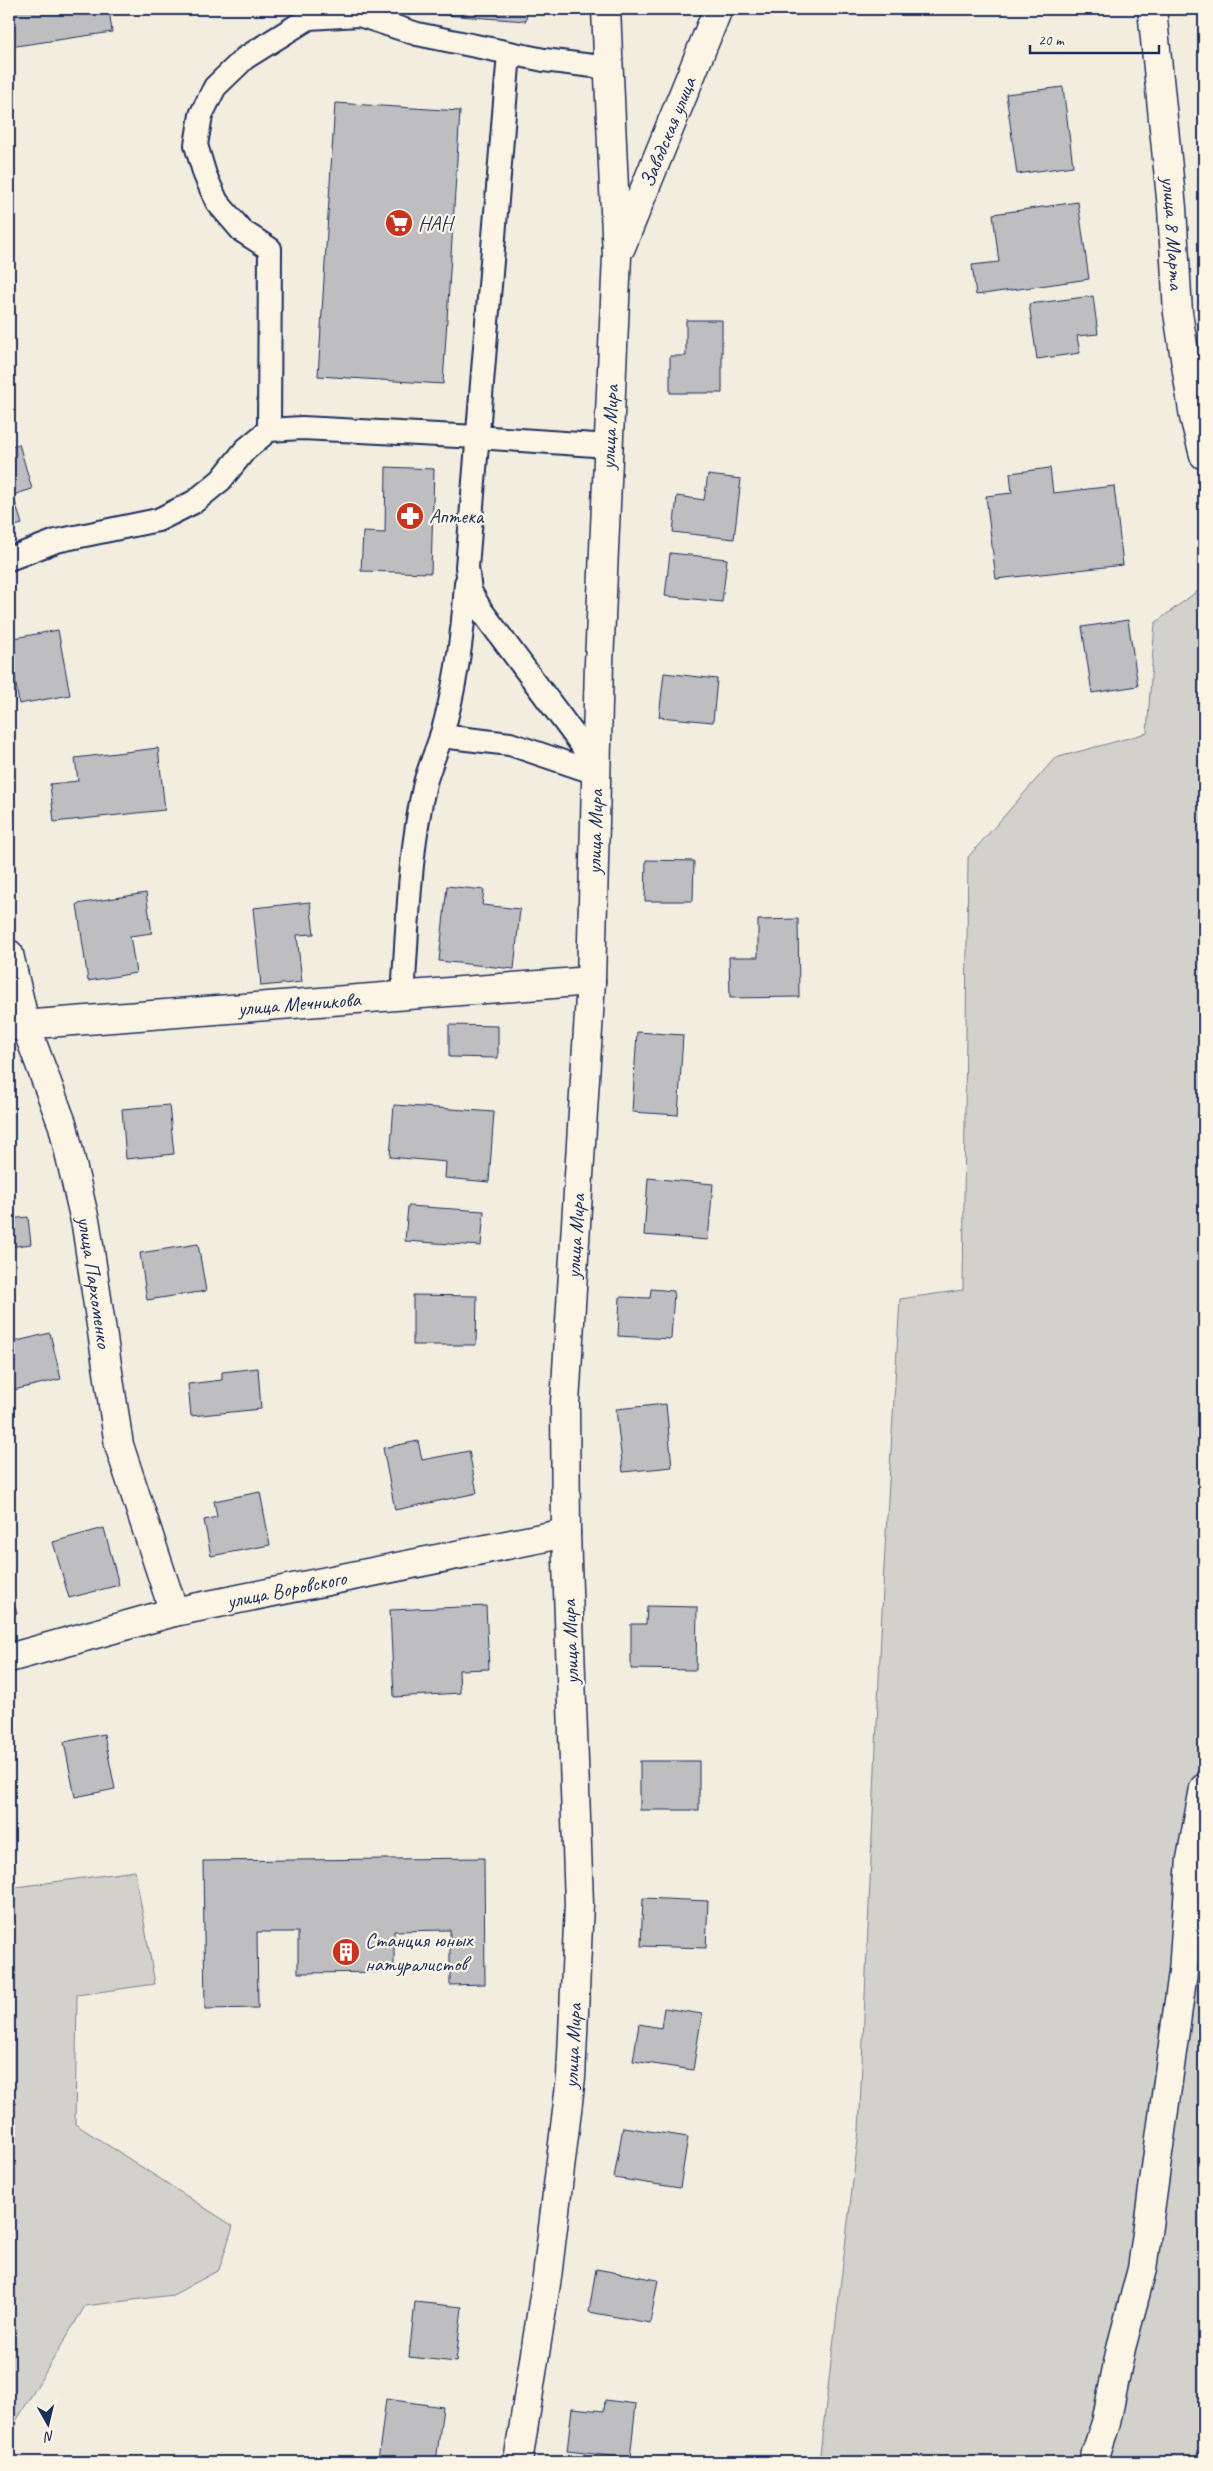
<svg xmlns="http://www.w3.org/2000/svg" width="1213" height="2471" font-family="Caveat,sans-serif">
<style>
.green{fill:#d3d1cc;stroke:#778095}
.building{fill:#bebec0;stroke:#1b2f5e}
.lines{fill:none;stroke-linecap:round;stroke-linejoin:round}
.lane-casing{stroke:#1b2f5e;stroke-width:26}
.street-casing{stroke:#1b2f5e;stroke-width:31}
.secondary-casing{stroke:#1b2f5e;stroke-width:31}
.lane{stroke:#fcf5e5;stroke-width:22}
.street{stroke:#fcf5e5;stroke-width:28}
.secondary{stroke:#fcf5e5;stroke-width:28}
.labels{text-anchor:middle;stroke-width:4.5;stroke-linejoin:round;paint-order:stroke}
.street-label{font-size:21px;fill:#1b2f5e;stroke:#fcf5e5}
.poi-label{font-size:21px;fill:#1b2f5e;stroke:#fcf5e5;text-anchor:start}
</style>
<rect width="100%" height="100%" fill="#f3ede0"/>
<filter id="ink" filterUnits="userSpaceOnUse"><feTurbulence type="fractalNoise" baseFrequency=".02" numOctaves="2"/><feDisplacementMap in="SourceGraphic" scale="10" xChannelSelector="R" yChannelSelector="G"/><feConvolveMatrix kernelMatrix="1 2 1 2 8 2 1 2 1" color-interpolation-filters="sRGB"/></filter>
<g filter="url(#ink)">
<g class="green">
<polygon points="1204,586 1204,2462 819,2462 859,2131 884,1566 900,1299 963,1290 968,857 1055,758 1147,733 1155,623"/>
<polygon points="135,1871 155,1984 77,1995 75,2124 233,2226 219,2270 173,2295 85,2306 9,2433 9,1888"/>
</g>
<g class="building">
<polygon points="9,9 109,9 112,32 9,47"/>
<polygon points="432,9 527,9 526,21 432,14"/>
<polygon points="1063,87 1073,166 1017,174 1006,94"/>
<polygon points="335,103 460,111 443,384 318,376"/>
<polygon points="1078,202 1089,279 976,295 972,265 999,262 993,214"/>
<polygon points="1093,296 1098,334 1077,336 1080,353 1037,359 1029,304"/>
<polygon points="686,320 722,320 722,393 670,393 670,356 686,356"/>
<polygon points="19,444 32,489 13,495 22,524 9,528 9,447"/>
<polygon points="386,467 434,469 431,573 361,571 363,532 385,533"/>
<polygon points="1050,468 1053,493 1114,486 1123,565 996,579 986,496 1012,493 1010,473"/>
<polygon points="708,475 741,479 734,539 673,532 677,496 704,500"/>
<polygon points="670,553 727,559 722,602 665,596"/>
<polygon points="1128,620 1138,686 1092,693 1082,627"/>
<polygon points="58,630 70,695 19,704 9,639"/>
<polygon points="664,673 717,679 713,722 659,717"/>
<polygon points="158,748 165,810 54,822 50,784 78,781 75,758"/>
<polygon points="646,860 694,861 693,901 645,901"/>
<polygon points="447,886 484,890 482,905 520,909 514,969 439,961"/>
<polygon points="146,893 152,933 130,936 136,973 88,981 77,904"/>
<polygon points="310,902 314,934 297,935 302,982 261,986 253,908"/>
<polygon points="798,919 799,997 730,998 729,957 758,957 758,920"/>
<polygon points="449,1025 498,1026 498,1058 449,1057"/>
<polygon points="637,1032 683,1035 678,1115 632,1112"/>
<polygon points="169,1105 174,1154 126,1159 122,1109"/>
<polygon points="394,1105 494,1112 489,1182 445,1178 446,1162 390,1157"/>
<polygon points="648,1178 713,1184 708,1240 644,1235"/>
<polygon points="408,1206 484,1211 481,1246 405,1241"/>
<polygon points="28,1217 31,1244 9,1247 9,1219"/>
<polygon points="198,1244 206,1291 147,1300 140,1253"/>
<polygon points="651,1289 674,1291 671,1339 618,1336 620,1297 650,1298"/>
<polygon points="413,1295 477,1296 476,1345 413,1345"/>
<polygon points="50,1333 61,1379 9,1391 9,1343"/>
<polygon points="258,1368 261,1409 191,1416 188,1384 222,1380 222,1372"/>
<polygon points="666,1404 672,1467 623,1472 616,1409"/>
<polygon points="418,1441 422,1460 469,1451 477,1493 395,1510 383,1448"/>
<polygon points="260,1492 270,1545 211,1556 204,1520 217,1517 214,1501"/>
<polygon points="104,1528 119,1585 69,1598 53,1542"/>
<polygon points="9,1588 17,1613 9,1616"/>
<polygon points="486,1606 489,1669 459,1670 460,1693 394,1697 390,1610"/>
<polygon points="647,1606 697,1607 696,1670 631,1669 631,1624 646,1624"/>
<polygon points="104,1734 115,1789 75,1797 64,1742"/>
<rect x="640" y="1761" width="59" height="49"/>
<polygon points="484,1858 485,1984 450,1985 450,1930 394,1931 394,1972 298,1973 298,1932 257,1932 258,2008 205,2009 203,1861"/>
<polygon points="643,1898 708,1901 706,1948 641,1946"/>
<polygon points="664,2008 702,2014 693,2070 633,2061 639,2024 661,2028"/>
<polygon points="623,2127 688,2137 680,2188 614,2178"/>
<polygon points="596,2269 658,2280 650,2323 589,2312"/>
<polygon points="415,2302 462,2307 456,2362 409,2357"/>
<polygon points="386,2399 443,2407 436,2462 378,2460"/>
<polygon points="605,2400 636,2404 630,2458 567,2451 572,2408 604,2411"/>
</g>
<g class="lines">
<defs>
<g id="lane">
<polyline points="509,53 467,567 470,591 481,610 581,744 596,773"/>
<polyline points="269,430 270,249 242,231 217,202 205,175 196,145 201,115 215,87 245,58 309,18 359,15 417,34 544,60 609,68"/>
<polyline points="9,559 56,541 158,520 194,502 221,480 245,450 269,430 302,428 477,437 609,446"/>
<polyline points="441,736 510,744 596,773"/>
<path d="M 403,995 C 408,925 409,852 425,783 C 429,768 436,752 441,737 C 456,687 463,634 466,583"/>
</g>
<g id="street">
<path id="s1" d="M 1152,9 L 1172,208 L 1178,313 L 1194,417 L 1204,455"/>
<path id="s2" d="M 9,954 L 25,1024 L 63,1126 L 86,1225 L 119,1445 L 174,1612"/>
<path id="s3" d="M 9,1026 L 591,981"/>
<path id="s4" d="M 9,1658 L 174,1612 L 566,1533"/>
<polyline points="1093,2462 1106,2423 1121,2348 1142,2269 1183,1972 1191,1859 1204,1788"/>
</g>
<g id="secondary">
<path id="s5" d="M 621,247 L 718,9"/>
<path id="s6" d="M 518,2462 L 547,2277 L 571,2077 L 579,1904 L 566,1533 L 565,1403 L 591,981 L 599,663 L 617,256 L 606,9"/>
</g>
</defs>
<use href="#lane" class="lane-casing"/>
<use href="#street" class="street-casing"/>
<use href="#secondary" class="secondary-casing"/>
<use href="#lane" class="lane"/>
<use href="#street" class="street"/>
<use href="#secondary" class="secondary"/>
</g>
</g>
<defs>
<symbol id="supermarket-disc" viewBox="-11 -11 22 22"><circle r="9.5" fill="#c8321e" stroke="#fcf5e5"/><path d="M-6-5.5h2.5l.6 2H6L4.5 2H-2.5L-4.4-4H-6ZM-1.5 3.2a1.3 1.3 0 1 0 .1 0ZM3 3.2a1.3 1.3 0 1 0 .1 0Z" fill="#fff"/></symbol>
<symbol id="pharmacy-disc" viewBox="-11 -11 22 22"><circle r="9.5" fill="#c8321e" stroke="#fcf5e5"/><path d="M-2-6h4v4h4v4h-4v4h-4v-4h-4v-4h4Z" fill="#fff"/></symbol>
<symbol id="building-disc" viewBox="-11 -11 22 22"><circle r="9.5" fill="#c8321e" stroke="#fcf5e5"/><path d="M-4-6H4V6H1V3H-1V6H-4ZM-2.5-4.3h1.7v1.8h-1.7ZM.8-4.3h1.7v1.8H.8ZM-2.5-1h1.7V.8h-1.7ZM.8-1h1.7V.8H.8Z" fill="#fff"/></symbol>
</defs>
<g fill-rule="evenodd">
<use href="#supermarket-disc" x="383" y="207" width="32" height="32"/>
<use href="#pharmacy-disc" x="394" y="500" width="32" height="32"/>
<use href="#building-disc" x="330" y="1936" width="32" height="32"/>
</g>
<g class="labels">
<g class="street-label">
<text dy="7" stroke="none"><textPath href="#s5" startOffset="124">Заводская улица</textPath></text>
<text dy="7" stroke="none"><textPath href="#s1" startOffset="225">улица 8 Марта</textPath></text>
<text dy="7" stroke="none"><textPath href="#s6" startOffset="2040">улица Мира</textPath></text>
<text dy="7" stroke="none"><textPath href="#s6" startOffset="1635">улица Мира</textPath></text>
<text dy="7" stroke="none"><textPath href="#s3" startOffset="291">улица Мечникова</textPath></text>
<text dy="7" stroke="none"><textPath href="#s6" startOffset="1230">улица Мира</textPath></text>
<text dy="7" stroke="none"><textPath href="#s2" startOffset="340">улица Пархоменко</textPath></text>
<text dy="7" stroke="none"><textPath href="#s4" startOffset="286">улица Воровского</textPath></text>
<text transform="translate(570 1642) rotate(-92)" y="7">улица Мира</text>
<text dy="7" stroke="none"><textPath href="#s6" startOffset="420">улица Мира</textPath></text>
</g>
<g class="poi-label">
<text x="418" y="230">НАН</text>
<text x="429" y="523">Аптека</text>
<text x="365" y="1947">Станция юных<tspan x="365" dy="24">натуралистов</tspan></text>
</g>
</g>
<rect width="1213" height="2471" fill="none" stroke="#fcf5e5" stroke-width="30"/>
<rect x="15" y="15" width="1183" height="2441" fill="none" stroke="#1b2f5e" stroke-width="2" filter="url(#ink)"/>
<g transform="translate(48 2424) rotate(172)" stroke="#fcf5e5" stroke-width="4" paint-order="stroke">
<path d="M0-4L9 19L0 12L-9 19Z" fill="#1b2f5e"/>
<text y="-8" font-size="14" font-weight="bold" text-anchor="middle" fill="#1b2f5e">N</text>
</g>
<path d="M1030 45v8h129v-8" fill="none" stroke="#1b2f5e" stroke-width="2.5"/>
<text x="1038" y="45" font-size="15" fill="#1b2f5e" stroke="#fcf5e5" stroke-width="4" paint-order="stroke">20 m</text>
</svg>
